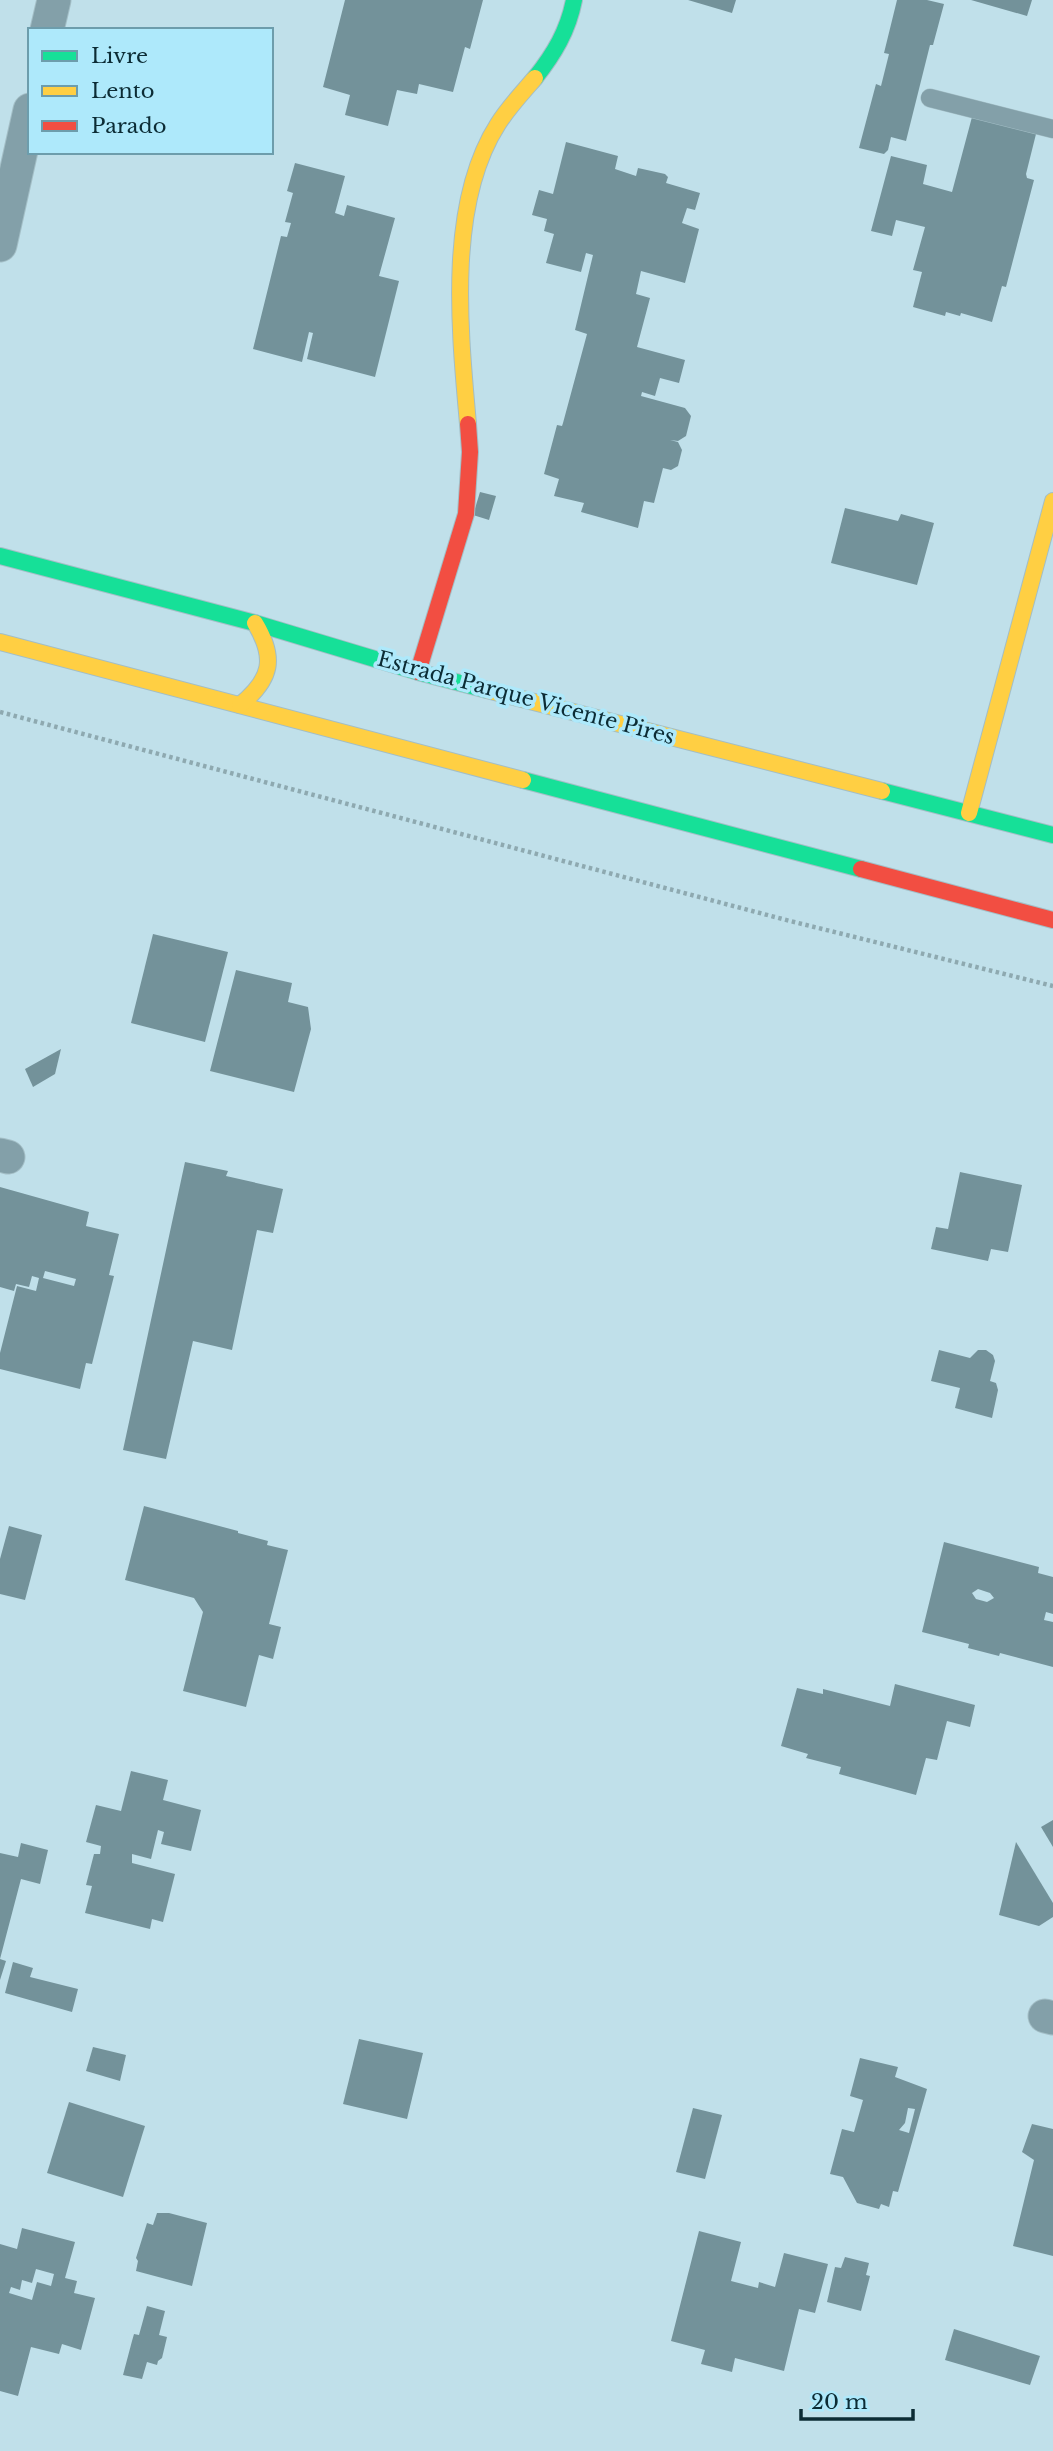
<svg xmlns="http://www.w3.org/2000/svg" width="1053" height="2451" font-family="'Libre Baskerville',serif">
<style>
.building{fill:#73929a;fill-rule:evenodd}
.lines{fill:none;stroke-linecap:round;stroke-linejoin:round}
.lane-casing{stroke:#a3bec6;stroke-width:19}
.street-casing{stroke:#a3bec6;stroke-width:35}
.fast-casing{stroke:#a3bec6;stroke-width:18}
.slow-casing{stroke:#a3bec6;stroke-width:18}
.jam-casing{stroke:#a3bec6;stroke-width:18}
.path{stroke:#8ea9b0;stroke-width:4.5;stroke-dasharray:3.5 3.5;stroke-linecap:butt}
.lane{stroke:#83a0a9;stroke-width:18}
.street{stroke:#83a0a9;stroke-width:33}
.fast{stroke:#16e098;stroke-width:16}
.slow{stroke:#ffcf43;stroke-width:16}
.jam{stroke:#f24e42;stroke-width:16}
.labels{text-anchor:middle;stroke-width:7;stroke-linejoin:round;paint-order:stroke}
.street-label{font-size:21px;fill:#0c2c35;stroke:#aee9fb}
</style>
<rect width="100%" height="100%" fill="#c0e0ea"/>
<g class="building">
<polygon points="345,0 483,0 470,49 465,47 453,92 419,84 417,94 397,90 388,126 345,115 350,95 323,87"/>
<polygon points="688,0 736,0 732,13"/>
<polygon points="897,0 927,0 944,4 933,45 930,45 906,141 891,137 888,150 884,154 859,148 876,84 881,86 889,54 884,53"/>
<polygon points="971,0 1032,0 1027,16"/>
<polygon points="972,117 1036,134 1026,174 1027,178 1034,180 1006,287 1002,286 992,322 961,313 960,316 946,312 945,316 913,307 922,272 913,270 925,227 896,220 892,236 871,231 891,156 927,165 923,184 952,192"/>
<polygon points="566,142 618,156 615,169 636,176 638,168 665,174 668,177 666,183 700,193 695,210 687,208 682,223 699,229 685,283 641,271 636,294 650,298 637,347 685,360 679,383 660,378 655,396 642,392 641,396 685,408 691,416 686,436 678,441 670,440 678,442 682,450 678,466 671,470 663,468 654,503 644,501 638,528 581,512 584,503 554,496 559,479 544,474 557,425 562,426 563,423 587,334 575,330 593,255 586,253 581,272 546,263 554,234 544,231 547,219 532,215 539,190 553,194"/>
<polygon points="295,163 345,176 335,213 344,216 347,205 395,218 379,276 399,281 375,377 307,359 313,333 309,332 302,362 253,349 281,236 287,237 291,223 285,222 293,193 287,191"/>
<polygon points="480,492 496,496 489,520 473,515"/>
<polygon points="845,508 898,521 901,514 934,523 917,585 831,563"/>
<polygon points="153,934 228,952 205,1042 131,1023"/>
<polygon points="236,970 292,983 288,1002 308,1007 311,1029 294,1092 210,1071"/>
<polygon points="61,1049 55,1074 33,1087 25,1069"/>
<polygon points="185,1162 228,1171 226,1176 283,1189 273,1233 257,1230 232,1350 193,1341 166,1459 123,1450"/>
<polygon points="960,1172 1022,1185 1008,1252 991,1249 988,1261 931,1249 936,1227 948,1229"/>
<path d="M 0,1187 L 89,1212 L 86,1226 L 119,1234 L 109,1275 L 114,1276 L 92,1364 L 86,1363 L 80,1389 L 0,1369 L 0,1353 L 17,1286 L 36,1291 L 39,1278 L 32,1276 L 29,1287 L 16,1284 L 14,1291 L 0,1287 ZM 45,1271 L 76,1279 L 74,1286 L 43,1278 Z"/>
<polygon points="939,1350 970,1358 978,1350 986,1350 993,1355 995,1361 990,1381 996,1383 998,1390 992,1418 955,1408 960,1388 931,1381"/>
<polygon points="144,1506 238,1531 238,1533 268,1541 267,1545 288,1550 269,1624 281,1627 273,1659 259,1655 246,1707 183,1691 203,1612 194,1598 125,1580"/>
<polygon points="9,1526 42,1535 25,1600 0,1594 0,1559"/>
<path d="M 944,1542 L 1039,1567 L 1038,1573 L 1053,1577 L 1053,1614 L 1046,1612 L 1044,1620 L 1053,1622 L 1053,1667 L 1000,1653 L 999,1656 L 968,1648 L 969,1644 L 922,1632 ZM 978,1589 L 990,1593 L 994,1598 L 987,1602 L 976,1599 L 972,1593 Z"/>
<polygon points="895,1684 975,1705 970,1727 947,1721 937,1760 926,1758 916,1795 839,1774 841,1767 806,1758 808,1754 781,1746 797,1688 823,1694 823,1689 890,1706"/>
<polygon points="131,1771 168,1780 163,1800 201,1810 191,1851 161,1844 164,1832 158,1830 151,1859 132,1854 132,1863 175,1874 163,1922 152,1919 150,1929 85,1913 92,1886 86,1885 94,1854 100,1854 101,1846 86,1842 96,1805 121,1811"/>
<polygon points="1053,1820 1053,1847 1041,1827"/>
<polygon points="1016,1842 1053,1903 1053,1917 1039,1926 999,1915"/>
<polygon points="21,1843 48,1850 40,1884 21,1879 0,1959 6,1961 0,1980 0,1853 18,1857"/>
<polygon points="13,1962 33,1968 30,1977 78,1989 72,2012 5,1993"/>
<polygon points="359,2039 423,2053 407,2119 343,2104"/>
<polygon points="93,2047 126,2055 120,2081 86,2071"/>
<path d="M 860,2058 L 898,2067 L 895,2077 L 927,2089 L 898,2192 L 893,2191 L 889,2207 L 881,2204 L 879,2209 L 857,2203 L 843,2177 L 830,2174 L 842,2129 L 854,2132 L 863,2100 L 850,2096 ZM 908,2108 L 915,2109 L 909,2133 L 899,2130 L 905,2123 Z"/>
<polygon points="69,2102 145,2126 123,2197 47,2173"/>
<polygon points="693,2108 722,2115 705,2179 676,2172"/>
<polygon points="1032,2124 1053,2129 1053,2256 1013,2246 1034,2160 1022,2152"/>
<polygon points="157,2213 169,2213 207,2223 192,2286 136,2271 138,2261 136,2258 147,2223 153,2225"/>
<path d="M 22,2228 L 75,2242 L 65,2278 L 77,2281 L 74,2293 L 95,2298 L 81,2350 L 62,2344 L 59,2354 L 31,2347 L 18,2396 L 0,2391 L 0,2244 L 17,2249 ZM 36,2269 L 54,2274 L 51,2286 L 37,2282 L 32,2300 L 9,2293 L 11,2287 L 20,2290 L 22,2280 L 32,2283 Z"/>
<polygon points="699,2231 741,2242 731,2281 758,2288 759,2282 775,2287 784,2253 828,2264 815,2313 799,2309 784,2371 735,2358 732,2372 713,2367 701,2364 705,2350 671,2341"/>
<polygon points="845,2257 869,2263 866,2275 870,2276 861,2311 827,2302 835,2267 841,2268"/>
<polygon points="147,2306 165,2311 159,2335 167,2337 162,2358 158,2361 157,2365 147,2362 142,2379 123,2375 132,2341 134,2334 139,2335"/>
<polygon points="954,2329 1040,2356 1030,2385 945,2360"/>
</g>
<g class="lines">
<defs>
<polyline id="lane" points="930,98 1053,129"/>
<g id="street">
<polyline points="47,30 54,0"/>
<polyline points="0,245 30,110"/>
<polyline points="0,1155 8,1157"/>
<polyline points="1045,2016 1053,2018"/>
</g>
<g id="fast">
<path d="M 535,78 C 554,54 568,31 574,0"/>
<polyline points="0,556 255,623 418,672 487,690"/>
<polyline points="523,780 861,869"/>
<polyline points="882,791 1053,835"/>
</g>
<g id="slow">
<path d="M 468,424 C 460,333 446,205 498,124 C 508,108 522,93 535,78"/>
<polyline points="0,642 523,780"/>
<polyline points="487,690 882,791"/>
<path d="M 240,705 C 272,679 276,658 255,623"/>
<polyline points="969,813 1053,501"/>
</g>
<g id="jam">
<polyline points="418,672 466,514 470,452 468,424"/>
<polyline points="861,869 1053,920"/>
</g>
</defs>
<use href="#lane" class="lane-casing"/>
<use href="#street" class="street-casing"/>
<use href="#fast" class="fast-casing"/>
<use href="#slow" class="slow-casing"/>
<use href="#jam" class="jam-casing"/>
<polyline class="path" points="0,712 790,921 1053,986"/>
<use href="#lane" class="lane"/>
<use href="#street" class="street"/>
<use href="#fast" class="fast"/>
<use href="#slow" class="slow"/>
<use href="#jam" class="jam"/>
</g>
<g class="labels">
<g class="street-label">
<text transform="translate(526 698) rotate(15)" y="7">Estrada Parque Vicente Pires</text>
</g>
</g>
<rect x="28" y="28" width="245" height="126" fill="#aee9fb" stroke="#6d9dac" stroke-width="2"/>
<rect x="42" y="51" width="35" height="10" fill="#16e098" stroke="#6d9dac" stroke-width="2"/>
<text x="91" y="63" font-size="21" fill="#0c2c35">Livre</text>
<rect x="42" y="86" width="35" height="10" fill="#ffcf43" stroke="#6d9dac" stroke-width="2"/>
<text x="91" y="98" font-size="21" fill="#0c2c35">Lento</text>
<rect x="42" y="121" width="35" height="10" fill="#f24e42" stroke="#6d9dac" stroke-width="2"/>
<text x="91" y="133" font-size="21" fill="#0c2c35">Parado</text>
<path d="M801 2409v10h112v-10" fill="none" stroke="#0c2c35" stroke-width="3.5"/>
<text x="811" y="2409" font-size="21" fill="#0c2c35" stroke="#aee9fb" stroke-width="5" paint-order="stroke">20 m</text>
</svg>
